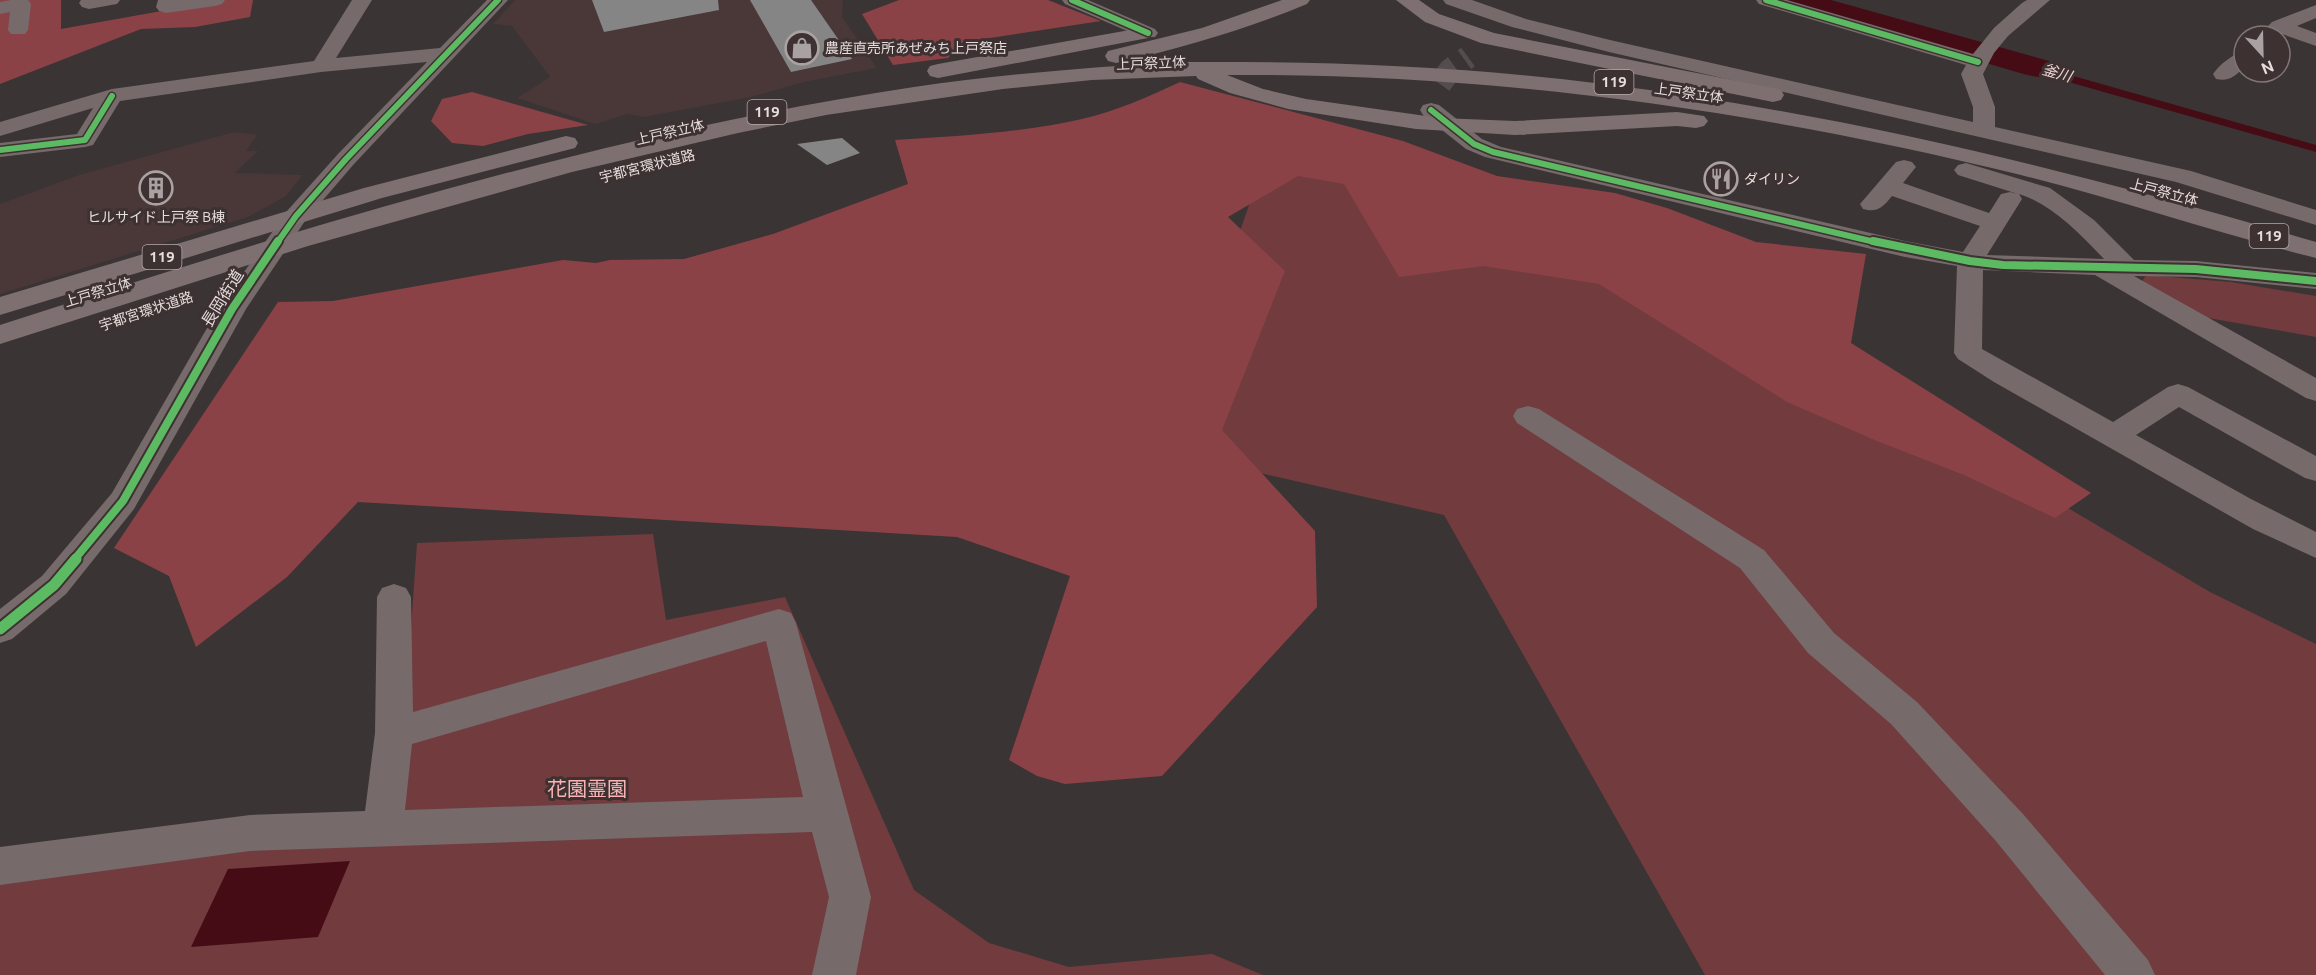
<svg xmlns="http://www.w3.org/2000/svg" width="2316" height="975" font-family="Ubuntu,'Noto Sans JP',sans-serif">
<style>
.built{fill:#4a3737}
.green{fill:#723b3e}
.forest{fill:#8b4247}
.water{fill:#450c15}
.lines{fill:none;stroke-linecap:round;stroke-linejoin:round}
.river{fill:#450c15;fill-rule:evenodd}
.building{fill:#868586}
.highway-tunnel{stroke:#554d4d;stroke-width:23;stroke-dasharray:23 12;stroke-linecap:butt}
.minor{fill:#766a6a;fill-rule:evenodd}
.highway{fill:#7e7070;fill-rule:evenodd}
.cycleway-far2-casing{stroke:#3e3131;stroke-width:9}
.cycleway-far1-casing{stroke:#3e3131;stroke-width:12}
.cycleway-casing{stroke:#3e3131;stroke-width:15}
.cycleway-far2{stroke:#5cba63;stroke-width:6}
.cycleway-far1{stroke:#5cba63;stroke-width:8}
.cycleway{stroke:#5cba63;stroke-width:11}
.labels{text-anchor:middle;stroke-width:6;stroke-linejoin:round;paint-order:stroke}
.far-poi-label{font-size:14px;fill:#e6dddd;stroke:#3e3131;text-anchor:start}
.far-street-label{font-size:14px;fill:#e6dddd;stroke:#3e3131}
.far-water-label{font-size:15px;font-style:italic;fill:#eed4d4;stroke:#3e3131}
.shield{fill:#3e3131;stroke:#b4a9a9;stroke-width:1.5}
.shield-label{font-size:15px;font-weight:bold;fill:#e6dddd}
.street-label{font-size:16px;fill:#e6dddd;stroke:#3e3131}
.near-park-label{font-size:20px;fill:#fcb3b4;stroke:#3e3131}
</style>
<rect width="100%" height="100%" fill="#3b3434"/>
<g class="built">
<polygon points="515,0 843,0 842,17 877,68 804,82 751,97 644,117 628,114 595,124 517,98 550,77 512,26 493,24"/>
<polygon points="234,132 257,135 246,151 258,151 235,173 303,175 286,196 248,217 0,294 0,204 79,175"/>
</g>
<g class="green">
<polygon points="1267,154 1723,304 2210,592 2316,644 2316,975 1705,975 1444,515 1177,454 1214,305"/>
<polygon points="2146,275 2231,282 2316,296 2316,337 2197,316 2142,282"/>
<polygon points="653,534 666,620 785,597 914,890 989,943 1069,967 1212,954 1263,975 0,975 0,876 397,825 417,543"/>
</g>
<g class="forest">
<polygon points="0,0 61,0 61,29 223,0 253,0 250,17 195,27 141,29 0,84"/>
<polygon points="899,0 1048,0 1101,21 963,42 948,58 893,65 862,14"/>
<path d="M 1180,82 L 1403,141 L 1497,176 L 1615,193 L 1667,208 L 1756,242 L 1866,254 L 1851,343 L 2091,493 L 2055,518 L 1964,475 L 1877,441 L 1787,402 L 1599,284 L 1483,266 L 1399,277 L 1344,184 L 1298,176 L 1228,217 L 1285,271 L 1222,430 L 1315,531 L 1317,607 L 1162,776 L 1065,784 L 1037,776 L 1009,760 L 1070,576 L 957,537 L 358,502 L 287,577 L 196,647 L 169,576 L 114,548 L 278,302 L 333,301 L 563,260 L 596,263 L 610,260 L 684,259 L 773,234 L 908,184 L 895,140 C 957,136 1021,133 1082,119 C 1116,111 1148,97 1180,82 Z"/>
<polygon points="472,92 588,125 528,134 483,146 452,143 431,121 442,99"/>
</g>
<g class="water">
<polygon points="1782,0 1803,0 1968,47 1964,52"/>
<polygon points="1992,53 2316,145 2316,152 1987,59"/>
<polygon points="350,861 318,937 191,947 228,869"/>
</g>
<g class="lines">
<polygon class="river" points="1785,0 1831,0 2049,61 2054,68 2049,75 2038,77 2027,75 1789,6"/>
</g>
<g class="building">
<polygon points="592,0 718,0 719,10 604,32"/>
<polygon points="750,0 811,0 852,59 791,72"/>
<polygon points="842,138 860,153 827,165 797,144"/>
</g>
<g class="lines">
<polyline class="highway-tunnel" points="1440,84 1450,70 1468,57"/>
<g class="minor">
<polygon points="11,0 28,0 31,4 28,30 25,34 11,34 8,30 10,12 0,14 0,2"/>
<polygon points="81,0 120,0 117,4 89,9 82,7 79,3"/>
<polygon points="158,0 225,0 222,4 215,6 166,13 159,11 156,7"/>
<polygon points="352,0 372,0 336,58 440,48 487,0 508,0 354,164 305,221 246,309 134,509 66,594 12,639 0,643 0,609 42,576 112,493 218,309 287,211 338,154 427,62 321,72 120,101 93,145 85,147 0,157 0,143 77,134 93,108 0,136 0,122 112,89 314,61"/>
<polygon points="1062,0 1088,0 1155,29 1158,33 1155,37 1141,37 1065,4"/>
<polygon points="1443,0 1472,0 1526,19 1610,40 1973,122 1973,107 1961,74 1966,65 1759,4 1756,0 1787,0 1973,54 1994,28 2022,3 2027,0 2050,0 2008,36 1994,53 1983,74 1995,107 1995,127 2191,171 2316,210 2316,225 2176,182 1609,52 1512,27 1446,4"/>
<polygon points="2316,5 2316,18 2297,26 2316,33 2316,46 2282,34 2258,36 2272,22"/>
<path d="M 2244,51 L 2244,68 C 2235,76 2229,82 2216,79 L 2213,74 C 2220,64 2233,54 2244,51 Z"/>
<path d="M 1431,103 L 1439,105 L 1482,139 L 1501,147 L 1905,241 L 1963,252 L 1980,226 L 1892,196 C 1883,207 1878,213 1863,209 L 1860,204 L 1896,162 L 1904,160 L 1912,162 L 1916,167 L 1903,183 L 1989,213 L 2001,194 L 2010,192 L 2018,194 L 1958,175 L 1954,170 L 1958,165 L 1966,163 L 2050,188 L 2094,220 L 2134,260 L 2196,261 L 2316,273 L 2316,289 L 2196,277 L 2134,276 L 2316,378 L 2316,401 L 2306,398 L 2095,275 L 1983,270 L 1982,349 L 2113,422 L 2168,387 L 2178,384 L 2188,387 L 2316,456 L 2316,481 L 2305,478 L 2179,407 L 2136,435 L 2251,499 L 2316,532 L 2316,558 L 2253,529 L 1994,382 L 1958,359 L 1954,353 L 1957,266 L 1905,257 L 1485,157 L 1466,149 L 1423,115 L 1420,110 L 1423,105 ZM 2019,194 C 2052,204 2080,234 2104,259 L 1987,255 L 2022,199 Z"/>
<polygon points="1528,406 1539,409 1764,550 1834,633 1917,702 2023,814 2148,960 2155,975 2105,975 1995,840 1891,724 1808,653 1740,568 1517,423 1513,416 1517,409"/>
<path d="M 394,584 L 406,588 L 411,597 L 413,712 L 779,609 L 791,613 L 796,623 L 871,897 L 856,975 L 812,975 L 829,897 L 812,832 L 250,851 L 0,885 L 0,847 L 250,815 L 365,811 L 375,733 L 377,597 L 382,588 ZM 766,641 L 803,797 L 405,810 L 412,744 Z"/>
</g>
<g class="highway">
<path d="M 1282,0 L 1310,0 L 1307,4 C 1245,30 1182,48 1116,63 L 1108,61 L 1105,56 L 1108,51 L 1202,28 Z"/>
<polygon points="1396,0 1419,0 1439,14 1494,33 1773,88 1781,90 1784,95 1781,100 1773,102 1481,43 1425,22"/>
<polygon points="1141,28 1148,30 1152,34 1148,38 938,78 930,76 927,71 930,66 938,64"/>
<path d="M 1181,62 C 1322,61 1463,66 1603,84 C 1846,114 2082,173 2316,242 L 2316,258 C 2217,233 2120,200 2021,175 C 1761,111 1495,73 1227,75 L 1263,89 L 1306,99 L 1440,118 L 1515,121 L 1677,112 L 1704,116 L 1708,121 L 1704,126 L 1696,128 L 1677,126 L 1515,135 L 1416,129 L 1288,109 L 1230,93 L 1198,79 L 1196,76 L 1092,80 L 1003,89 L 826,115 L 738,133 L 572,172 L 308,246 L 0,344 L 0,325 C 299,229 602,134 914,87 C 1003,74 1092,67 1181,62 Z"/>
<polygon points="566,136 575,138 578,143 575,148 382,198 0,315 0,297 364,188"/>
</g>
<defs>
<g id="cycleway-far2">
<polyline points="1072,0 1148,33"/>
<polyline points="1766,0 1978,62"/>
<polyline points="1431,110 1474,144 1493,152 1879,243"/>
<polyline points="0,150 85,140 112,96"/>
<polyline points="277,243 296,216 346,159 498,0"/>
</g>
<g id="cycleway-far1">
<polyline points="1873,241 1970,261 2003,265 2196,269 2316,281"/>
<polyline points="74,560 123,501 232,309 278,241"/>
</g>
<polyline id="cycleway" points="0,629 54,585 76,559"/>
</defs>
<use href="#cycleway-far2" class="cycleway-far2-casing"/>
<use href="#cycleway-far1" class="cycleway-far1-casing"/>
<use href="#cycleway" class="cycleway-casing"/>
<use href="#cycleway-far2" class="cycleway-far2"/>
<use href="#cycleway-far1" class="cycleway-far1"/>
<use href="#cycleway" class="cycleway"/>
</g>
<defs>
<symbol id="shop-ring" viewBox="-11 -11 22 22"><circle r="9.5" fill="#3e3131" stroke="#aaa2a2" stroke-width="1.5"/><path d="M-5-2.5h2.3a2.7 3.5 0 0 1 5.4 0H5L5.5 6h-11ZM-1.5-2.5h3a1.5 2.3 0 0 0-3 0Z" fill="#aaa2a2"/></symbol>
<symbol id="restaurant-ring" viewBox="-11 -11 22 22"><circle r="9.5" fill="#3e3131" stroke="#aaa2a2" stroke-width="1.5"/><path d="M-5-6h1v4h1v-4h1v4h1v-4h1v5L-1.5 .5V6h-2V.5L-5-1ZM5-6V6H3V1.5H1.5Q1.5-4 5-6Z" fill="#aaa2a2"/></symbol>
<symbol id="building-ring" viewBox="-11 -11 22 22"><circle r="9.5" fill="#3e3131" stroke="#aaa2a2" stroke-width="1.5"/><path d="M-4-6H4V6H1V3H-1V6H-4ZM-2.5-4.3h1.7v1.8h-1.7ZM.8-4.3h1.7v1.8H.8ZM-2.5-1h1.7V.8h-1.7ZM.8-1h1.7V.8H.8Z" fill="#aaa2a2"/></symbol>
</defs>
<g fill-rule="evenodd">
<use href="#shop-ring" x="783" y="29" width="38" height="38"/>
<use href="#restaurant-ring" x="1702" y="160" width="38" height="38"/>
<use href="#building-ring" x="137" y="169" width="38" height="38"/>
</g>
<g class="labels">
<g class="far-poi-label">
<text x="825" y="53">農産直売所あぜみち上戸祭店</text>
<text x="1744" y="184">ダイリン</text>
<text x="156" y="222" text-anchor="middle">ヒルサイド上戸祭 B棟</text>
</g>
<g class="far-street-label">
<text transform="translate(1151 63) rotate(-2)" y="5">上戸祭立体</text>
<text transform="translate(1689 93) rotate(8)" y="5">上戸祭立体</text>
<text transform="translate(670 132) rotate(-13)" y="5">上戸祭立体</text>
<text transform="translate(647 166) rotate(-14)" y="5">宇都宮環状道路</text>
<text transform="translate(2164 192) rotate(15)" y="5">上戸祭立体</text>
<text transform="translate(98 292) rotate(-17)" y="5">上戸祭立体</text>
<text transform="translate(146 311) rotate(-18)" y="5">宇都宮環状道路</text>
</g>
<g class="far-water-label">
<text transform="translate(2057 73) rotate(16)" y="5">釜川</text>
</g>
<g class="shield">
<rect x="1594.5" y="70" width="39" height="24" rx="4.5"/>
<rect x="747.5" y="100" width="39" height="24" rx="4.5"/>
<rect x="2249.5" y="224" width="39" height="24" rx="4.5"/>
<rect x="142.5" y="245" width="39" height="24" rx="4.5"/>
</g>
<g class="shield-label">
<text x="1614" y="87">119</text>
<text x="767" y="117">119</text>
<text x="2269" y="241">119</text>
<text x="162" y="262">119</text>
</g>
<g class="street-label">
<text transform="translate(222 298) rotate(-58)" y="6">長岡街道</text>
</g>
<g class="near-park-label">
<text x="587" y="796">花園霊園</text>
</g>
</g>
<g transform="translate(2262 54) rotate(158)"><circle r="28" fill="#3e3131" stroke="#817676" stroke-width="1.5"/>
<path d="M0-4.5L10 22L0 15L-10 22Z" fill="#aaa2a2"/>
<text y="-9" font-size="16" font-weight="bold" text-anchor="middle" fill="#e6dddd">N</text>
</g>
</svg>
